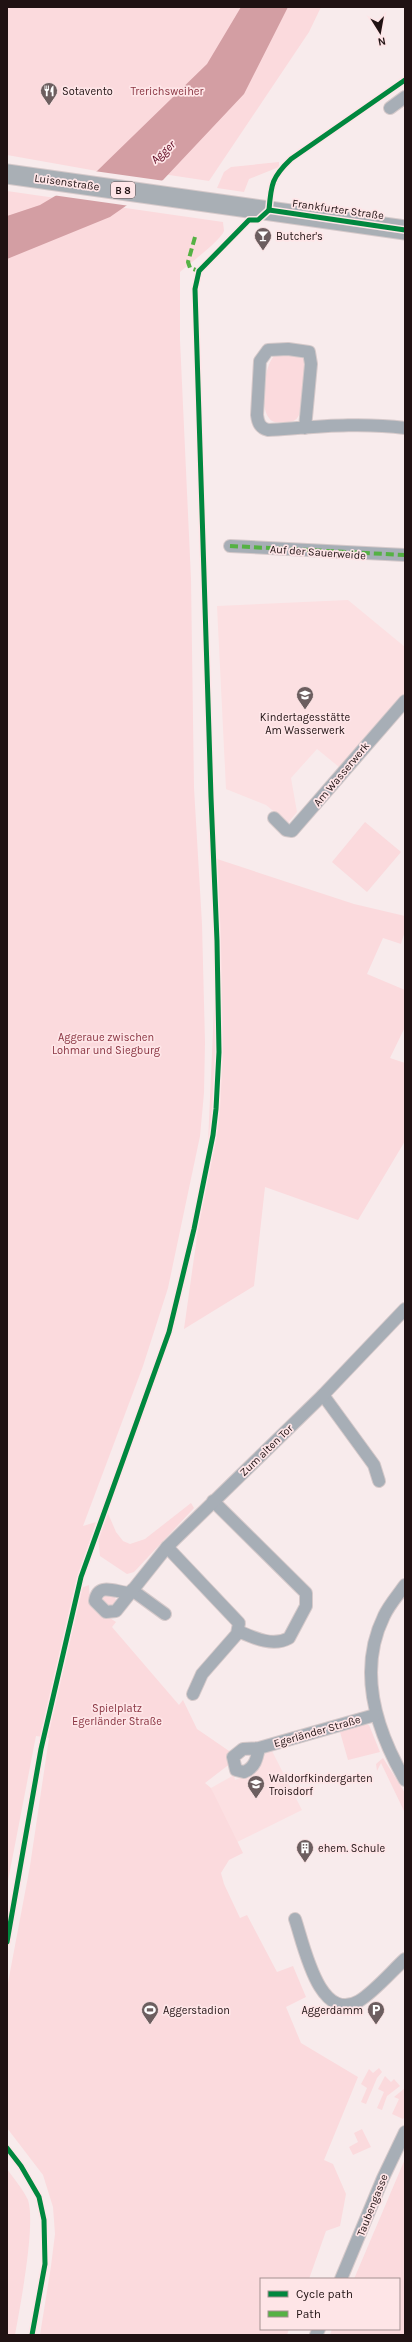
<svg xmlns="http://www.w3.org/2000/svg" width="412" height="2342" font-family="Karla,sans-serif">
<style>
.built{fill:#fce0e2}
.green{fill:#fbdadd}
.water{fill:#d39ea3}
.pier{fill:#f8ebec}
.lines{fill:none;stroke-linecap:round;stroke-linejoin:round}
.minor-casing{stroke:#d5c9ca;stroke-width:14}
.primary-casing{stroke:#d5c9ca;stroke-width:21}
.minor{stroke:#a7aeb6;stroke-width:12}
.primary{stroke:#a9afb5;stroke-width:19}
.quiet{stroke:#55b144;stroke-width:4;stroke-dasharray:8 4;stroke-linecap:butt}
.cycleway-casing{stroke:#fee5e7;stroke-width:8}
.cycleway{stroke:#00873e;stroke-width:5}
.labels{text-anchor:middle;stroke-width:3.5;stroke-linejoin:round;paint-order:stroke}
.shield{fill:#fee5e7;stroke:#635153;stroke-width:1}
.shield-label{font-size:10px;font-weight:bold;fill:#201213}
.poi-label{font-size:11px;fill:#201213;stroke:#fee5e7;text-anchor:start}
.park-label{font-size:11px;fill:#893441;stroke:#fee5e7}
.street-label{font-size:11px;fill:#201213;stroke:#fee5e7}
.water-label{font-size:12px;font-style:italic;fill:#5a031c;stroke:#fee5e7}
</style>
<rect width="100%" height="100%" fill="#f8ebec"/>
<g class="built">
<polygon points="348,600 405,647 405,693 339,767 317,749 291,778 297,812 288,823 266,805 226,789 217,606"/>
<polygon points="272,1751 302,1810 233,1844 211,1788 234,1775 235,1780 251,1773 266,1752"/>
</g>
<g class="green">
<polygon points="7,7 321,7 309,32 209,181 103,165 97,171 7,155"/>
<polygon points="279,162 279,167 249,179 244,192 217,188 224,172 231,167"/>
<path d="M 7,191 L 223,222 C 223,224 224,229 224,231 C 221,240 189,264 180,272 L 180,340 L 191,579 L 194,788 L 202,924 L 205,1042 L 204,1093 L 200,1136 L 168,1288 L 143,1366 L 83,1526 L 96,1522 L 76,1584 L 81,1588 L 89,1585 L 90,1605 L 116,1622 L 112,1627 L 179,1705 L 183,1700 L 197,1729 L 232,1753 L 231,1763 L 205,1783 L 211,1788 L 243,1853 L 229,1860 L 221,1873 L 224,1884 L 240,1918 L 247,1915 L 277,1972 L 293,1966 L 306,1997 L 286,2007 L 301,2043 L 358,2077 L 324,2160 L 333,2164 L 346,2194 L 340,2226 L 326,2231 L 309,2279 L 261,2279 L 261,2329 L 289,2329 L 287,2335 L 40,2335 L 51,2266 L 55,2234 L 53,2207 L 43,2175 L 7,2128 L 7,1988 L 30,1866 L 49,1738 L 36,1736 L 7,1886 Z"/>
<path d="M 282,354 L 303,357 L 306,364 L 299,415 C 296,421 293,422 286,422 C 280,422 273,424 269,418 C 259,406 264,365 275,355 Z"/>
<polygon points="365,822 401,852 367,892 332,862"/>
<polygon points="211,857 354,904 405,916 405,931 401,944 383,938 367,974 405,990 405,1027 390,1058 405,1063 405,1141 358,1220 265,1187 254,1286 184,1329 207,1165 217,941 218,905"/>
<polygon points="191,1503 194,1508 134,1572 127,1574 100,1556 98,1537 107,1511 116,1532 123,1541 130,1544 145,1539"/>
<circle cx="109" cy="1601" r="7"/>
<polygon points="364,1724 369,1725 380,1752 348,1760 340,1732"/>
<polygon points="383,1758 405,1793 405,1813 381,1763 377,1771 376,1764"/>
<polygon points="379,2068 382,2072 377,2078 366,2104 361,2102 367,2088 361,2084 369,2069 373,2073"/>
<polygon points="385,2076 391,2082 394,2079 400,2086 387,2096 382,2110 377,2108 384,2092 378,2089"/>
<polygon points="405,2088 405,2116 403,2119 392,2114 399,2099 394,2097"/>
<polygon points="362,2129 371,2147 353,2155 349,2147 358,2142 354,2133"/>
<polygon points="405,2159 405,2335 330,2335 332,2329 399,2329 399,2279 354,2279"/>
<path d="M 7,2169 C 14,2179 23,2189 28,2200 C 36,2224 20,2307 15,2335 L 7,2335 Z"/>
</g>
<polygon class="water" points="241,7 288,7 244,94 163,180 110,217 7,259 7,216 40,205 97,171 207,64"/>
<polygon class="pier" points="94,171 165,181 130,206 52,195"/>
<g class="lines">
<defs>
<g id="minor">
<polyline points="390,108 405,97"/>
<path d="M 305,428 L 311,364 L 309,352 L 288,349 L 268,350 L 260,361 L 257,415 C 258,423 260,428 268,430 C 315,427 359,422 405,428"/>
<polyline points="230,546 405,555"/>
<polyline points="274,818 286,830 292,831 405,701"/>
<polyline points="323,1395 374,1465 379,1481"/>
<path d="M 213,1501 L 306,1593 L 306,1606 L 289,1638 C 273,1647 254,1638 238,1631"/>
<polyline points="167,1547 239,1623 237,1634 202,1674 193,1694"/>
<path d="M 405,1585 C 398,1595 389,1605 384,1616 C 357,1671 376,1730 405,1780"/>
<polyline points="132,1590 165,1614"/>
<path d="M 130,1593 C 117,1593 98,1581 95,1601 L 106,1612 L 116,1611 L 167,1547 L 323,1395 L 405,1309"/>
<path d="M 259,1748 C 257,1758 255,1768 244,1772 L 236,1770 L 233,1757 L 243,1749 L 259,1748 L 375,1715"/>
<path d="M 295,1919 C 304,1945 319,2024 359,2001 C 374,1992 392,1971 405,1959"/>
<polyline points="341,2279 383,2178 405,2132"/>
<polyline points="316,2335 319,2329"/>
</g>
<polyline id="primary" points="7,174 405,230"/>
</defs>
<use href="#minor" class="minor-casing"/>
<use href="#primary" class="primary-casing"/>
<use href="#minor" class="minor"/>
<use href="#primary" class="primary"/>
<g class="quiet">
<polyline points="195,237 188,262 190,268 199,271 198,273"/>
<polyline points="230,546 405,555"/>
</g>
<defs>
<g id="cycleway">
<path d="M 269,210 C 271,184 272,177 291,159 L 405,80"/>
<polyline points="269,210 405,230"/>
<polyline points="7,1942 41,1749 81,1577 169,1332 194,1229 213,1135 216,1109 219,1052 217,941 211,797 195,289 199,271 249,220 258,220 269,210"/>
<polyline points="7,2148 21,2166 39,2197 44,2220 45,2264 32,2335"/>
</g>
</defs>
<use href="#cycleway" class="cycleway-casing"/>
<use href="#cycleway" class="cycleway"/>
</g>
<defs>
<symbol id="restaurant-pin" viewBox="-11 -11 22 30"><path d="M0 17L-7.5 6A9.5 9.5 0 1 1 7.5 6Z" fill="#6c5e5f" stroke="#fee5e7"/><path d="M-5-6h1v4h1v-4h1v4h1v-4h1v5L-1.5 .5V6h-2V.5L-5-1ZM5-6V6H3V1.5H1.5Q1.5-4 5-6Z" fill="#fff"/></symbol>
<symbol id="bar-pin" viewBox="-11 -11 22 30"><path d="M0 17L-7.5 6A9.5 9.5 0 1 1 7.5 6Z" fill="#6c5e5f" stroke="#fee5e7"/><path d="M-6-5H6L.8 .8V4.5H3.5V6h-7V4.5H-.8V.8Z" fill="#fff"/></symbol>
<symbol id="school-pin" viewBox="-11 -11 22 30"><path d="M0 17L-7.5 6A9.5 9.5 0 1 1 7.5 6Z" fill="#6c5e5f" stroke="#fee5e7"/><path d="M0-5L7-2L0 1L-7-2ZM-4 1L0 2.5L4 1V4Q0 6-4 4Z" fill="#fff"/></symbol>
<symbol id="building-pin" viewBox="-11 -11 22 30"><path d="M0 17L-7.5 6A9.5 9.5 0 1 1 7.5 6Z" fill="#6c5e5f" stroke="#fee5e7"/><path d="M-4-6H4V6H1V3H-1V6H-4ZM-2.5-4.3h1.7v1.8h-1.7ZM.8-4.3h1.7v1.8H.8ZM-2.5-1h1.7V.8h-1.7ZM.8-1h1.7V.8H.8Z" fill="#fff"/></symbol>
<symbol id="stadium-pin" viewBox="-11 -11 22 30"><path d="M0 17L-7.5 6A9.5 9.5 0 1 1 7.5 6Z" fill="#6c5e5f" stroke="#fee5e7"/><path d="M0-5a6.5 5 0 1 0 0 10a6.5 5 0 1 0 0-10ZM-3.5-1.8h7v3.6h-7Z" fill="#fff"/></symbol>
<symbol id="parking-pin" viewBox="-11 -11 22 30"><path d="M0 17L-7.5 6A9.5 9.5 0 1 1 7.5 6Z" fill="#6c5e5f" stroke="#fee5e7"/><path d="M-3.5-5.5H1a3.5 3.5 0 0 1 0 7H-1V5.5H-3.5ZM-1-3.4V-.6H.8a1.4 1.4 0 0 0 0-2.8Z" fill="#fff"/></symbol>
</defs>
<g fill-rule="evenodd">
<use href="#restaurant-pin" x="39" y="81" width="20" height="27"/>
<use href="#bar-pin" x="253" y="226" width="20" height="27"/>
<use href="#school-pin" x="295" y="685" width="20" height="27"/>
<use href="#school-pin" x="246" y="1774" width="20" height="27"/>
<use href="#building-pin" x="295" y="1838" width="20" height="27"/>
<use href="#stadium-pin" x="140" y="2000" width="20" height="27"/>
<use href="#parking-pin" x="366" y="2000" width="20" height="27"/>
</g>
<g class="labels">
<rect class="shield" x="111" y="182" width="24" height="16" rx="3"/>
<g class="shield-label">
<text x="123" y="194">B 8</text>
</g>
<g class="poi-label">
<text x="62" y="95">Sotavento</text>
<text x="276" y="240">Butcher's</text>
<text x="305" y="721" text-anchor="middle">Kindertagesstätte<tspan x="305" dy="13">Am Wasserwerk</tspan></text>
<text x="269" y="1782">Waldorfkindergarten<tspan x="269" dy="13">Troisdorf</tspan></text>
<text x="318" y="1852">ehem. Schule</text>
<text x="163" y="2014">Aggerstadion</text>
<text x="363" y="2014" text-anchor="end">Aggerdamm</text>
</g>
<g class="park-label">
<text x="167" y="95">Trerichsweiher</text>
<text x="106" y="1041">Aggeraue zwischen<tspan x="106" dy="13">Lohmar und Siegburg</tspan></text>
<text x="117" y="1712">Spielplatz<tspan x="117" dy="13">Egerländer Straße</tspan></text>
</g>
<g class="street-label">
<text transform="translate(67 182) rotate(8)" y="4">Luisenstraße</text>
<text transform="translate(338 209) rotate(8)" y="4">Frankfurter Straße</text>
<text transform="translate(318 552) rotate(4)" y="4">Auf der Sauerweide</text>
<text transform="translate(341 774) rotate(-50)" y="4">Am Wasserwerk</text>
<text transform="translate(266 1450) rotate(-44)" y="4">Zum alten Tor</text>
<text transform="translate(317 1731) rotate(-16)" y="4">Egerländer Straße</text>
<text transform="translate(372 2205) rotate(-68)" y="4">Taubengasse</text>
</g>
<g class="water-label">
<text transform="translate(163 152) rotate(-42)" y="4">Agger</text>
</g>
</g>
<rect width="412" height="2342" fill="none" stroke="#201213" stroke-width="16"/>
<rect x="260" y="2278" width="140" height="52" fill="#fee5e7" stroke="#a59192"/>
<rect x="268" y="2291" width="20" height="6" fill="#00873e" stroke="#a59192"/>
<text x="296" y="2298" font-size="12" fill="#201213">Cycle path</text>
<rect x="268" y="2311" width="20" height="6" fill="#55b144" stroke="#a59192"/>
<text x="296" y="2318" font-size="12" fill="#201213">Path</text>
<g transform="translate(380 32) rotate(169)" stroke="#fee5e7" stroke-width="3" paint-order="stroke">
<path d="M0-3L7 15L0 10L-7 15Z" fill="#201213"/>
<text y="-6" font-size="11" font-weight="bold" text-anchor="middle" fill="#201213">N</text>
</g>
</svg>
